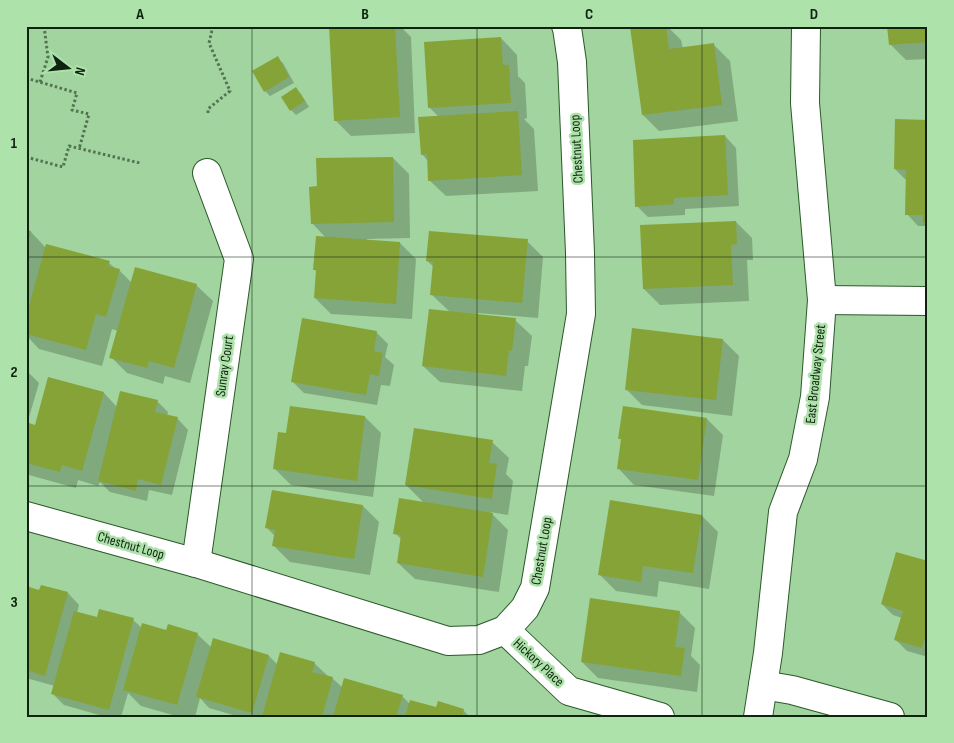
<svg xmlns="http://www.w3.org/2000/svg" width="954" height="743" font-family="'Sofia Sans Condensed',sans-serif">
<style>
.shadow{fill:#0003}
.building{fill:#86a338}
.lines{fill:none;stroke-linecap:round;stroke-linejoin:round}
.minor-casing{stroke:#2b5929;stroke-width:30}
.path{stroke:#537451;stroke-width:3;stroke-dasharray:2.5 2.5;stroke-linecap:butt}
.minor{stroke:#fff;stroke-width:28}
.grid{fill:none;stroke:#10230f;stroke-width:1;stroke-opacity:0.55}
.labels{text-anchor:middle;stroke-width:5;stroke-linejoin:round;paint-order:stroke}
.street-label{font-size:14px;fill:#10230f;stroke:#aee2ab}
.neatline{fill:none;stroke:#10230f;stroke-width:2}
.grid-label{font-size:16px;text-anchor:middle;font-weight:bold;fill:#10230f}
</style>
<rect width="100%" height="100%" fill="#a1d49e"/>
<g class="shadow">
<polygon points="330,26 400,26 411,37 415,133 351,136 335,120"/>
<polygon points="647,26 667,26 681,40 683,49 714,45 730,61 738,121 659,131 643,115"/>
<polygon points="928,26 928,59 906,60 890,44"/>
<polygon points="501,38 517,55 518,76 525,83 527,118 524,119 534,129 538,191 446,196 429,180 428,161 422,154 439,117 429,107"/>
<polygon points="277,58 283,63 294,83 270,96 265,91"/>
<polygon points="296,89 301,94 309,107 296,115 291,110"/>
<polygon points="928,121 928,226 918,226 907,214 906,180 895,169"/>
<polygon points="725,136 736,148 739,206 685,209 685,215 648,217 637,206"/>
<polygon points="393,158 409,174 410,238 367,239 367,241 400,243 416,259 412,319 331,314 315,298 317,272 314,269 326,238 312,223 318,188"/>
<polygon points="736,222 752,238 753,260 747,260 749,301 660,305 644,289"/>
<polygon points="26,231 31,232 46,248 109,263 116,269 119,270 132,283 196,285 213,301 190,383 165,376 163,384 127,373 111,357 118,331 112,329 102,366 39,349 26,335"/>
<polygon points="527,241 543,257 538,318 478,313 478,315 515,320 532,336 528,366 525,366 522,391 440,382 423,366 450,312 431,294 434,267 427,261"/>
<polygon points="377,333 388,344 385,357 394,365 390,386 381,385 377,405 304,393 293,382"/>
<polygon points="723,340 739,356 732,416 642,405 626,389"/>
<polygon points="26,370 39,383 27,424 36,426 104,393 117,407 157,401 168,412 167,416 177,418 188,430 172,495 149,490 147,501 110,492 100,482 98,486 78,480 76,488 29,475 26,472"/>
<polygon points="291,407 365,417 381,433 373,497 291,485 275,469 287,435"/>
<polygon points="707,419 723,435 714,496 634,485 618,468 622,441 620,438"/>
<polygon points="492,442 509,458 506,474 513,481 508,515 490,512 508,530 499,592 415,579 398,563 402,540 395,533 425,504 406,485"/>
<polygon points="363,506 379,522 370,575 290,562 274,546 275,536 267,528"/>
<polygon points="702,516 718,532 709,589 659,581 657,597 616,591 600,575"/>
<polygon points="928,562 928,657 907,651 896,640 902,618 893,615 882,604"/>
<polygon points="42,586 68,593 79,605 77,613 98,618 133,620 142,628 197,634 212,648 269,656 278,665 314,663 329,677 332,678 343,688 402,696 410,704 437,709 463,710 470,717 240,717 209,708 200,698 195,717 180,717 141,706 128,693 121,717 106,717 64,705 53,694 55,686 26,678 26,588 40,591"/>
<polygon points="679,612 695,628 691,656 700,665 697,692 598,678 582,662"/>
</g>
<g class="building">
<polygon points="329,26 395,26 400,117 334,121"/>
<polygon points="637,26 666,26 669,49 714,43 722,105 642,115 630,27"/>
<polygon points="887,26 928,26 928,42 889,45"/>
<polygon points="501,37 503,65 509,65 511,103 428,108 424,42"/>
<polygon points="278,56 289,77 264,92 252,71"/>
<polygon points="296,87 305,101 290,111 281,97"/>
<polygon points="518,111 522,175 428,181 427,154 421,155 418,117"/>
<polygon points="895,119 928,120 928,223 923,223 923,215 905,215 906,170 894,169"/>
<polygon points="725,135 728,195 674,198 674,204 635,207 633,140"/>
<polygon points="393,157 394,222 311,224 309,187 317,186 316,158"/>
<polygon points="736,221 737,244 731,245 733,285 643,289 640,225"/>
<polygon points="26,230 31,231 27,248 26,248"/>
<polygon points="429,231 528,239 522,303 430,295 433,262 426,261"/>
<polygon points="316,236 400,242 396,304 314,298 316,270 313,270"/>
<polygon points="46,244 110,261 108,266 120,269 106,317 96,314 86,350 26,334 26,317"/>
<polygon points="135,267 197,284 174,368 149,361 147,368 109,358"/>
<polygon points="429,309 516,318 512,351 509,350 506,376 422,366"/>
<polygon points="302,318 377,331 374,351 383,353 379,376 370,374 366,395 291,382"/>
<polygon points="632,328 723,339 716,400 625,390"/>
<polygon points="48,377 104,392 82,471 62,465 60,472 26,463 26,422 35,425"/>
<polygon points="120,391 158,400 155,412 178,417 161,485 138,479 136,491 98,481"/>
<polygon points="290,406 365,416 357,481 273,469 278,432 286,433"/>
<polygon points="623,406 707,418 698,480 617,469 621,439 618,439"/>
<polygon points="414,428 493,440 489,463 497,464 492,499 405,485"/>
<polygon points="272,490 363,505 354,559 272,546 275,530 265,528"/>
<polygon points="399,498 493,513 483,577 397,563 401,535 393,534"/>
<polygon points="610,500 702,515 693,573 643,566 641,582 598,575"/>
<polygon points="896,552 928,561 928,629 922,648 894,640 903,611 881,604"/>
<polygon points="41,585 68,592 45,676 26,670 26,586 39,590"/>
<polygon points="590,598 680,611 675,647 685,648 681,676 581,662"/>
<polygon points="99,609 134,618 109,710 51,694 74,611 97,617"/>
<polygon points="142,623 166,630 168,624 198,633 177,705 123,690"/>
<polygon points="213,638 269,655 252,713 196,697"/>
<polygon points="280,652 315,662 312,672 333,677 322,717 262,717"/>
<polygon points="344,678 403,695 396,717 333,717"/>
<polygon points="410,700 436,707 438,701 464,709 462,717 405,717"/>
</g>
<g class="lines">
<defs>
<g id="minor">
<polyline points="822,300 928,301"/>
<polyline points="26,516 196,563 448,641 479,640 505,630 525,608 535,588 581,314 580,253 572,62 567,28 566,26"/>
<polyline points="196,563 239,259 207,173"/>
<polyline points="505,630 569,691 660,717"/>
<polyline points="763,685 792,690 890,717"/>
<polyline points="758,717 768,653 783,512 803,459 815,397 822,300 805,103 806,26"/>
</g>
</defs>
<use href="#minor" class="minor-casing"/>
<g class="path">
<polyline points="26,78 77,93 72,110 89,114 79,149"/>
<polyline points="40,82 48,57 44,26"/>
<polyline points="208,113 208,109 230,91 209,43 213,26"/>
<polyline points="26,157 63,167 69,146 140,163"/>
</g>
<use href="#minor" class="minor"/>
</g>
<path class="grid" d="M 252,26 L 252,717M 477,26 L 477,717M 702,26 L 702,717M 26,257 L 928,257M 26,486 L 928,486"/>
<g class="labels">
<g class="street-label">
<text transform="translate(576 149) rotate(-93)" y="5">Chestnut Loop</text>
<text transform="translate(224 366) rotate(-82)" y="5">Sunray Court</text>
<text transform="translate(815 374) rotate(-84)" y="5">East Broadway Street</text>
<text transform="translate(131 545) rotate(16)" y="5">Chestnut Loop</text>
<text transform="translate(541 551) rotate(-80)" y="5">Chestnut Loop</text>
<text transform="translate(539 662) rotate(43)" y="5">Hickory Place</text>
</g>
</g>
<rect width="954" height="743" fill="none" stroke="#aee2ab" stroke-width="55"/>
<g transform="translate(68 68) rotate(106)" stroke="#aee2ab" stroke-width="4" paint-order="stroke">
<path d="M0-4L9 19L0 12L-9 19Z" fill="#10230f"/>
<text y="-8" font-size="14" font-weight="bold" text-anchor="middle" fill="#10230f">N</text>
</g>
<rect x="28" y="28" width="898" height="688" class="neatline"/>
<g class="grid-label">
<text x="140" y="19">A</text>
<text x="365" y="19">B</text>
<text x="589" y="19">C</text>
<text x="814" y="19">D</text>
<text x="14" y="148">1</text>
<text x="14" y="377">2</text>
<text x="14" y="607">3</text>
</g>
</svg>
